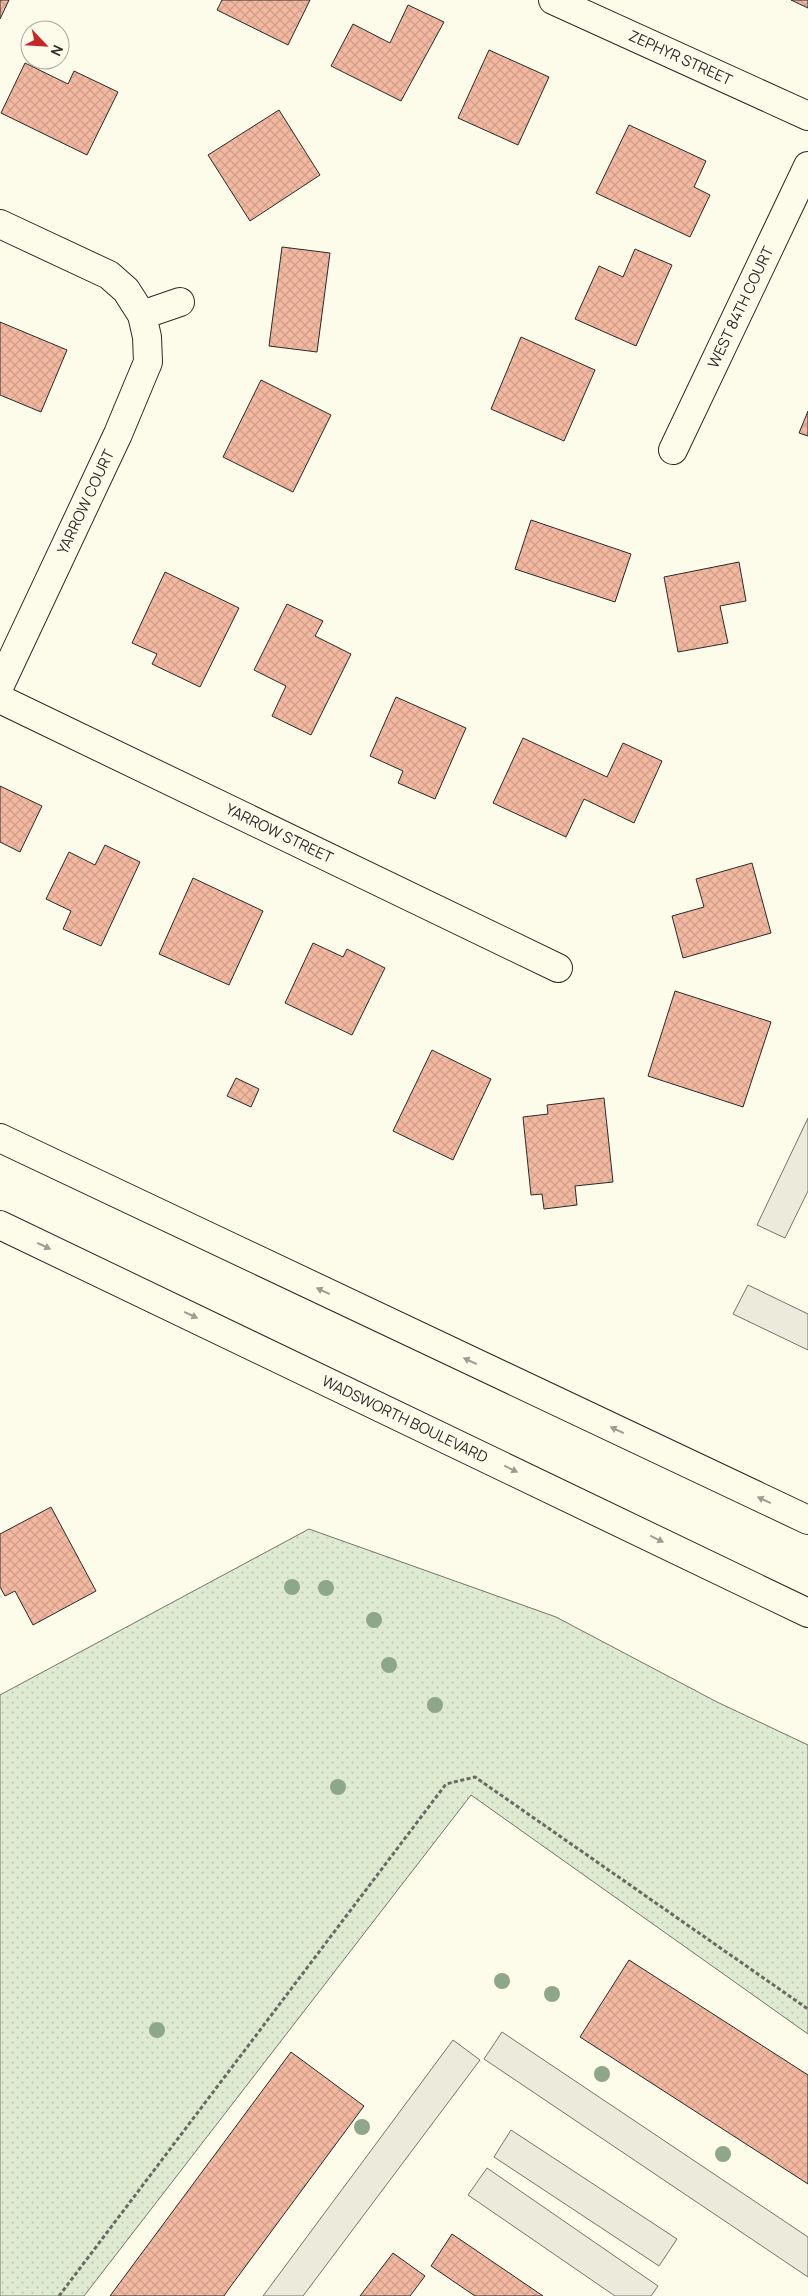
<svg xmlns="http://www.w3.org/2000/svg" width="808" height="2296" font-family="Manrope,sans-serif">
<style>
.grass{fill:url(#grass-dots);stroke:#74746e}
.parking{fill:#eceadb;stroke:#74746e}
.building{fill:url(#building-cross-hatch);stroke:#2b2b2b}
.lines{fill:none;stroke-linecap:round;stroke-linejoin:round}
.minor-casing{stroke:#2b2b2b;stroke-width:30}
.major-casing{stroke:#2b2b2b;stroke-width:30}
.path{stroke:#6a6964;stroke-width:3;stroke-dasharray:4 2.5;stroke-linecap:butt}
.minor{stroke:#fdfbea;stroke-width:28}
.major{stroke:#fdfbea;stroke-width:28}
.tree{fill:#8ea78a}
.oneway{fill:#9e9d94}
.labels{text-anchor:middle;stroke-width:4;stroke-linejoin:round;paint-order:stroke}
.street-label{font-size:15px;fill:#2b2b2b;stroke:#fdfbea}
</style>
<defs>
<pattern id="grass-dots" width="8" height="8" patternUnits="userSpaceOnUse" patternTransform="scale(1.25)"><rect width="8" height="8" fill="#deebd1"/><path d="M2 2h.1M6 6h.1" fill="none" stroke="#bfcab4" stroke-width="1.8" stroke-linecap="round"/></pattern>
<pattern id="building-cross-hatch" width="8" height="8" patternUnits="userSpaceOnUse" patternTransform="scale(1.25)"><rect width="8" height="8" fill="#f2b8a0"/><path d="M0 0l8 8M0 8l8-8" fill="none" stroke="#d09e8a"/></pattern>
</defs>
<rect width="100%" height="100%" fill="#fdfbea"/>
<polygon class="grass" points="309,1529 556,1617 717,1702 808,1745 808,2034 471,1795 84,2296 0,2296 0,1695"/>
<g class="parking">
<polygon points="808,1118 808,1191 785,1238 757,1225"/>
<polygon points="748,1285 808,1314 808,1350 733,1314"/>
<polygon points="502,2032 808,2237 808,2277 484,2059"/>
<polygon points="453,2040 480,2060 303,2296 263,2296"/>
<polygon points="511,2130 677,2239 659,2266 494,2157"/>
<polygon points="487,2168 658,2286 651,2296 615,2296 468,2195"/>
</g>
<g class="building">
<polygon points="0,0 9,0 0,19"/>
<polygon points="222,0 310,0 288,45 217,10"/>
<polygon points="791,0 808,0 808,8"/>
<polygon points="408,5 444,22 401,101 331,66 353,24 390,43"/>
<polygon points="489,50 549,77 518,145 458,118"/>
<polygon points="25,63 68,84 74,71 118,92 87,155 1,113"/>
<polygon points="279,110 320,175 250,221 208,155"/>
<polygon points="629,125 706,161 694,187 710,195 690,237 596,193"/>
<polygon points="282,247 330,253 317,352 269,346"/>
<polygon points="635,249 672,265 636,346 575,319 599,266 623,277"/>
<polygon points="0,322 67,350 41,412 0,395"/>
<polygon points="521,337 595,370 564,441 491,409"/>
<polygon points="261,380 331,415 293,492 223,457"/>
<polygon points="808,411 808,436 799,433"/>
<polygon points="531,520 631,554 615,602 515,569"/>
<polygon points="739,562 746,601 720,606 728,643 678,652 664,577"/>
<polygon points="165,572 239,608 200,687 152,664 157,654 132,643"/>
<polygon points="287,604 323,621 315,636 351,654 311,735 272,716 286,686 254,670"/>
<polygon points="396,697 466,728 435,799 398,783 403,771 370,756"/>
<polygon points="523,738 607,777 623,743 662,761 634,823 584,799 566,837 493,803"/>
<polygon points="0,786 42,806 20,852 0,842"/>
<polygon points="105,845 140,862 101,946 63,929 71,911 46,899 69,852 95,865"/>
<polygon points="752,863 771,933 683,958 672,916 704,907 696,879"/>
<polygon points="193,878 263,911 229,985 159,954"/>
<polygon points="313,943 343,957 347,949 385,968 352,1035 285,1003"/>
<polygon points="675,991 771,1022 743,1107 648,1076"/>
<polygon points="432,1050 491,1079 453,1160 393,1131"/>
<polygon points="236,1078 259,1089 251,1107 227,1096"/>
<polygon points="604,1098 613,1182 575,1186 577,1205 544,1209 542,1194 531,1195 523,1117 548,1114 547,1105"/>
<polygon points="51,1507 96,1591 33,1625 15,1591 5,1596 0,1587 0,1534"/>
<polygon points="629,1960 808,2075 808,2184 580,2037"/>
<polygon points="291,2052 364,2106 228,2290 224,2296 110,2296"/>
<polygon points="452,2234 543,2296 475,2296 431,2266"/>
<polygon points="393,2253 425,2276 410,2296 360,2296"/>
</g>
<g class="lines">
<defs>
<g id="minor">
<path id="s1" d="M 553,0 L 808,116"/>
<polyline points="0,224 109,275 126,290 142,315 147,337 148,362 118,434 0,685"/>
<polyline points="142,315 180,302"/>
<path id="s2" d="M 673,450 L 808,166"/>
<path id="s3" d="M 0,699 L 558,968"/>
</g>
<g id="major">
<polyline points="0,1138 808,1520"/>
<path id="s4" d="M 0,1225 L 808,1613"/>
</g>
</defs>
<use href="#minor" class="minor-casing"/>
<use href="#major" class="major-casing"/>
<polyline class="path" points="59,2296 446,1784 475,1777 808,2009"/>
<use href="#minor" class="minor"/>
<use href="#major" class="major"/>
</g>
<g class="tree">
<circle cx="292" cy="1587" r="8"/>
<circle cx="326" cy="1588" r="8"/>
<circle cx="374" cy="1620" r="8"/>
<circle cx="389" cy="1665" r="8"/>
<circle cx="435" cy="1705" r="8"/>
<circle cx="338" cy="1787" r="8"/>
<circle cx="502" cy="1981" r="8"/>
<circle cx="552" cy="1994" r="8"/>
<circle cx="157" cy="2030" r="8"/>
<circle cx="602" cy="2074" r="8"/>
<circle cx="362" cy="2127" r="8"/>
<circle cx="723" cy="2154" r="8"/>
</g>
<defs><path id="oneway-solid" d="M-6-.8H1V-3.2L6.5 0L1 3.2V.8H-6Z" transform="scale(1.25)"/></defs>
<g class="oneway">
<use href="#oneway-solid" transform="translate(44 1246) rotate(25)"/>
<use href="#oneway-solid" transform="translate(323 1291) rotate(-155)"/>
<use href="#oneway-solid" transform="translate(191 1315) rotate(25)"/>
<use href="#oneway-solid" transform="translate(470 1361) rotate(-155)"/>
<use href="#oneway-solid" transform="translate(617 1430) rotate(-155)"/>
<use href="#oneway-solid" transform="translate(511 1469) rotate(26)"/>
<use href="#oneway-solid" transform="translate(764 1500) rotate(-155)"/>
<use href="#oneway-solid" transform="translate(657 1539) rotate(26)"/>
</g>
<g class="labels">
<g class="street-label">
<text dy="5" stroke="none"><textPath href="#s1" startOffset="140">ZEPHYR STREET</textPath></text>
<text dy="5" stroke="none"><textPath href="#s2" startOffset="158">WEST 84TH COURT</textPath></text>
<text transform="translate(86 502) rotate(-65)" y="5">YARROW COURT</text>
<text dy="5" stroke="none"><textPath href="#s3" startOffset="310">YARROW STREET</textPath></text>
<text dy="5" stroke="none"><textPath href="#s4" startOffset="449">WADSWORTH BOULEVARD</textPath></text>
</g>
</g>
<g transform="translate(45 45) rotate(115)"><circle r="24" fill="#fdfbea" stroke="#a9a89e"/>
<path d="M0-4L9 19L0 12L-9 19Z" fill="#c62828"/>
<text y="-8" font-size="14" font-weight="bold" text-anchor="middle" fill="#2b2b2b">N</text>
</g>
</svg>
